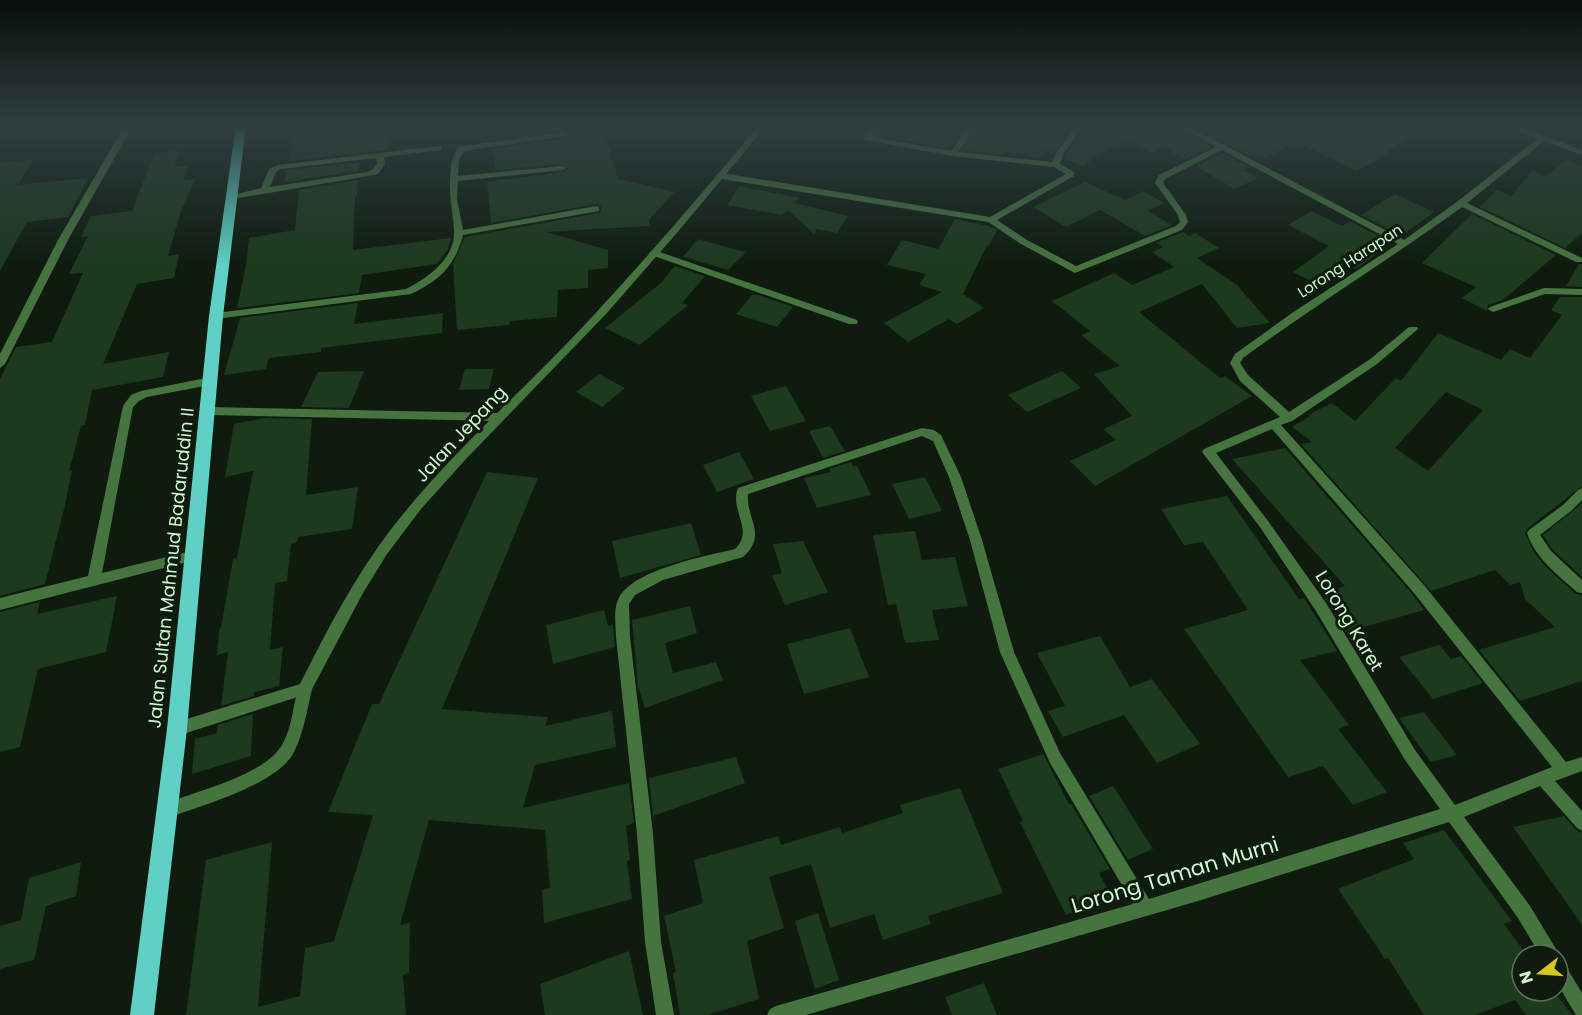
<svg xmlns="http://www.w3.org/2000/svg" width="1582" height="1015" font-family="Poppins,sans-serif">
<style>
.building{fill:#1c3a1d;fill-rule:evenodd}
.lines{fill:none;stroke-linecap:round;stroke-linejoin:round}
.service{fill:#46743f;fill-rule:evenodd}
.minor{fill:#46743f;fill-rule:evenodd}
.tertiary{fill:#46743f;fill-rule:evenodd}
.trunk{fill:#5ed1c4;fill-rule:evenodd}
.labels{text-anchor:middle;stroke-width:6;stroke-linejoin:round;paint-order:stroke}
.far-street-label{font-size:15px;fill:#d1f8cf;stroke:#0e1b0e}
.street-label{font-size:18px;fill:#d1f8cf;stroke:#0e1b0e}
.near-street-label{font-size:21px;fill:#d1f8cf;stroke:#0e1b0e}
</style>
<rect width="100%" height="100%" fill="#0e1b0e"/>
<g class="building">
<polygon points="296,125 389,125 388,150 289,161"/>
<polygon points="531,125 602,125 618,179 674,192 649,220 649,226 546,232 608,250 608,268 588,270 588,288 558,290 557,317 510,321 509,325 457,330 453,264 465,237 599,213 601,211 601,206 596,204 491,223 487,182 563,172 569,169 563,164 495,170 492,149 566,138 568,136 566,130 532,134"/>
<polygon points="884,125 967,125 951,147 945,148 877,135"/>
<polygon points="980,125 1073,125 1053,154 1044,150 1039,158 1005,152 1004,155 963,150"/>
<polygon points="1086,125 1174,125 1211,147 1185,160 1164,147 1152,153 1124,139 1083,166 1064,158"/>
<polygon points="1191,125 1256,125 1295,143 1260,161"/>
<polygon points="1261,125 1425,125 1377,160 1357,171"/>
<polygon points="178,150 175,167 188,166 184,180 195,179 181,211 168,256 179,254 174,278 137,284 103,364 169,352 163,377 92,390 85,425 81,426 69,471 72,470 65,505 45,584 0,596 0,379 16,347 52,342 83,273 69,274 88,236 81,237 91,216 132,211 154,154"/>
<polygon points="1222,153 1249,167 1244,170 1258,178 1234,189 1196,166"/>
<polygon points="34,159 18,185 88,178 68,217 27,222 0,271 0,163"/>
<polygon points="1566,160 1582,166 1582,233 1565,248 1480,207 1497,190 1511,196 1532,171 1546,176"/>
<polygon points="359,162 358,171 284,182 287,170"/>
<polygon points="358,180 357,196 355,196 353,250 451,238 448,249 437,264 362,275 359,293 237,308 246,265 249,238 295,230 299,190"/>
<polygon points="1085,182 1125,200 1143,191 1164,203 1148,211 1172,225 1145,236 1100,210 1066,227 1033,207"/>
<polygon points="739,186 799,198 794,203 848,216 837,233 817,229 814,234 788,210 782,215 727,205"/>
<polygon points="1395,194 1434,212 1401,236 1361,215"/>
<polygon points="1311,211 1342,226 1350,221 1391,243 1356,269 1345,264 1317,284 1293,272 1329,246 1288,225"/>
<polygon points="1472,214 1556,255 1503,300 1488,305 1487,311 1462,298 1476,287 1422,263"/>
<polygon points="955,219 989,226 997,230 989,245 987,245 963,294 984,308 957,324 949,319 908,342 884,323 942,292 919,285 926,274 887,265 902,240 938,249"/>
<polygon points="1183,232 1189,236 1195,233 1219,248 1197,258 1237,285 1270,323 1237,328 1202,284 1139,312 1220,378 1225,376 1252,396 1095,486 1070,461 1116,440 1103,429 1132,416 1094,374 1120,366 1081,335 1090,331 1052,301 1114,273 1132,285 1174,267 1152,252 1163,247 1156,243"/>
<polygon points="698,239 730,248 746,252 728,270 683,257"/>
<polygon points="1579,264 1582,264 1582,287 1566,286"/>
<polygon points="675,266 705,276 682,303 688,305 640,345 605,328 662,282"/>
<polygon points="752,295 758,295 793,307 777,327 736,314"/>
<path d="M 1560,297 L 1582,297 L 1582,486 L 1528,528 L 1525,534 L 1534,552 L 1546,567 L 1576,594 L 1582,595 L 1582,681 L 1520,701 L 1479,650 L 1555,627 L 1525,599 L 1520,582 L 1510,585 L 1495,570 L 1431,591 L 1301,444 L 1312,442 L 1292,427 L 1310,416 L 1308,415 L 1332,403 L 1355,421 L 1396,378 L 1401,381 L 1438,333 L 1501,360 L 1510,349 L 1530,358 L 1562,315 L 1551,310 ZM 1446,392 L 1483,410 L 1428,471 L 1395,448 Z"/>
<polygon points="358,303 354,324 443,313 442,333 321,348 321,352 269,358 266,369 224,375 240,318"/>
<polygon points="465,369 494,369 489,389 459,390"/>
<polygon points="364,371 349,408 301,407 318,372"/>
<polygon points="1062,371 1081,388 1027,412 1008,395"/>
<polygon points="599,374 625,388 602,407 576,392"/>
<polygon points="786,386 806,421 770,431 751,396"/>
<polygon points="265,418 312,419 306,495 358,487 352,529 298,537 297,542 291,544 287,581 275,583 270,650 283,647 279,686 254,692 254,696 221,706 228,652 217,655 219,629 221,628 233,559 237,558 253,471 225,477 234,424"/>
<polygon points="830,426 845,451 823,458 809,431"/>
<polygon points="1285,448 1412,594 1424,610 1346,632 1322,593 1345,586 1232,459"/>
<polygon points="739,452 754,479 717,492 703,465"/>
<polygon points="851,462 853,466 857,466 871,495 817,508 804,478 831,472 829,469"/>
<polygon points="487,472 538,478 442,709 548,717 545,726 612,711 616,747 535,765 523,808 629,783 634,823 626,826 630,860 627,861 632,899 544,923 542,890 550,888 545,830 429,820 400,925 410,923 409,973 403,975 406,1015 186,1015 206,860 272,842 258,1007 300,996 305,948 334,941 373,815 328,812 372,704 379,704"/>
<polygon points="925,477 942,511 909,519 892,484"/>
<polygon points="1227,496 1299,599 1304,598 1337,651 1300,660 1349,725 1338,729 1387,792 1353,805 1323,766 1288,777 1184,629 1248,610 1203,542 1184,545 1161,509"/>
<polygon points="1582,503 1582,577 1553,550 1543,535"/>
<polygon points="691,523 701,555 620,578 612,541"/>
<polygon points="915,531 922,560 955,557 968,606 932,610 939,640 905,643 896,604 888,605 873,535"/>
<polygon points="803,541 828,592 785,605 772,576 782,573 773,544"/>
<polygon points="117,596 106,652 38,669 20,747 0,752 0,612 40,602 37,614"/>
<polygon points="690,606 697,633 665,643 673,673 716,662 723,680 645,708 638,686 632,620"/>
<polygon points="604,610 608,626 613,625 615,647 553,664 546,625"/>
<polygon points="850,628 869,677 804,694 787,644"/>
<polygon points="1100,636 1130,687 1152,679 1200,744 1157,763 1124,715 1063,737 1048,711 1065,706 1037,653"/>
<polygon points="1439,645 1451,659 1461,656 1483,683 1433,699 1399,657"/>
<polygon points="1424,712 1457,755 1431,762 1399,718"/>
<polygon points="253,714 251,756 192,774 195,739 217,733 218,725"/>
<polygon points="1043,754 1069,804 1071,804 1110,869 1099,873 1112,897 1066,915 1020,822 1023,821 998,769"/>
<polygon points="736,757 745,783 653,816 649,778"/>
<polygon points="1113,786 1153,849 1128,860 1089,796"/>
<polygon points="960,788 1003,893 928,916 931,924 883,940 874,914 830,928 811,864 769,877 784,928 747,941 759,999 707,1015 680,1015 673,973 676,972 664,916 703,903 694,860 778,836 781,845 840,827 842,833 903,813 900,805"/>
<polygon points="1564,816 1575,829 1582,833 1582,925 1513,827"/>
<polygon points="1444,830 1512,921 1504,924 1527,955 1522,955 1522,991 1554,991 1572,1015 1526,1015 1515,1000 1475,1015 1424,1015 1388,958 1385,959 1338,889 1414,859 1403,843"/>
<polygon points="81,862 76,896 46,906 34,960 0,969 0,926 21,920 29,878"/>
<polygon points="818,913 839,980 815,989 795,921"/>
<polygon points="629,951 643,1015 545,1015 540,984"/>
<polygon points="984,983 997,1015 952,1015 945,997"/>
</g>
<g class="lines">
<path class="service" d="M 305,683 L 310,685 L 312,689 C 307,710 304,732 294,752 C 277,785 201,806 167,818 L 162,815 L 159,810 L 162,805 C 195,791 266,776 283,743 C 292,727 293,706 298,689 L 300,685 Z"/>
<g class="minor">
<polygon points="125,125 133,125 68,240 5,364 0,368 0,354 58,240"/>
<path d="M 874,125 L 882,125 L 873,137 L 951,151 L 970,125 L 978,125 L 958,152 L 1052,162 L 1056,153 L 1076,125 L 1084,125 L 1064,153 L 1060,164 L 1074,172 L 1074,176 L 997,220 L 1027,240 L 1076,266 L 1176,226 L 1180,222 L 1178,215 L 1155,183 L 1159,175 L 1216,147 L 1176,125 L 1186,125 L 1404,240 L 1458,201 L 1537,139 L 1504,125 L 1515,125 L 1582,150 L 1582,155 L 1544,141 L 1467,203 L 1582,258 L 1582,262 L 1576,262 L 1462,207 C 1390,259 1314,306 1243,358 L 1240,363 L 1248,375 L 1289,412 L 1369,360 L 1409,327 L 1417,327 L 1418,329 L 1377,364 L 1292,421 L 1281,425 L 1424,585 L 1566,762 L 1582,757 L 1582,771 L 1555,781 L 1582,811 L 1582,831 L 1577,828 L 1540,786 L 1464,817 L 1530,906 L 1556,949 L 1558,955 L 1558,956 L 1540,955 L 1518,918 L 1449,822 L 1198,901 L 806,1015 L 767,1015 L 770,1009 L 776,1006 L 1133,904 L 1050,763 L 1000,652 L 970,540 L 949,477 L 933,441 L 922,436 L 748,494 C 746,520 768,534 743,557 L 663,580 L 635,595 L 629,604 L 630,637 L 653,834 L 661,942 L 674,1015 L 656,1015 L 645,942 L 637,834 L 616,637 C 616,625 613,611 618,600 C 630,570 706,556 735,549 C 755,530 729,510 738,488 L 922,428 L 934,430 L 941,435 L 961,477 L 982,540 L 1014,652 L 1060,753 L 1149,899 L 1440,809 L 1405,760 L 1316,611 L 1260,527 L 1202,452 L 1204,449 L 1280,417 L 1240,381 L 1230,363 L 1235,354 L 1292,313 L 1398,244 L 1222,150 L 1165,179 L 1163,183 L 1186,215 L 1188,222 L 1182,230 L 1075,273 L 1021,244 L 988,222 L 722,179 L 718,176 L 722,173 L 990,217 L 1066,174 L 1054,167 L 953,156 L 865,140 L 864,138 ZM 1272,429 L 1414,593 L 1552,767 L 1455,805 L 1415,750 L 1326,603 L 1268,521 L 1216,453 Z"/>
<path d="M 563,132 L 566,132 L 566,136 L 464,151 L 459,159 L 458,176 L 563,166 L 567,168 L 563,170 L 458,181 L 457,199 L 463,230 L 596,206 L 599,207 L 599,211 L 463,235 C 455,266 440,280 411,294 L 216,319 L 211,316 L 216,313 L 406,289 C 428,278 456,258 454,230 C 453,212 449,198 450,179 C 451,166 451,158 458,147 Z"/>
<path d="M 439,146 L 442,146 L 442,150 L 384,157 L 385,164 L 378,174 L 368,176 L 233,199 L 229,196 L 261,188 L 269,169 L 278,165 ZM 376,158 L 377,164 L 372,170 L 367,172 L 270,187 L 276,172 L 280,169 Z"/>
<polygon points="654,250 857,320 858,322 857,324 849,324 651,255 649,253"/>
<polygon points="1544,288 1582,289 1582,295 1545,294 1496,311 1493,312 1488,309 1490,307"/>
<polygon points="211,377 216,381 215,384 147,397 139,401 133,407 102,573 191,551 195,552 197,556 195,560 0,610 0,598 88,576 123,406 131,395 141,391"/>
<polygon points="208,407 498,413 504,417 498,421 208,415 203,411"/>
<path d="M 1582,488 L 1582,500 L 1571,511 L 1540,535 L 1551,551 L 1582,580 L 1582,593 L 1577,592 C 1558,575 1535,558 1527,533 L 1529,530 L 1563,505 L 1578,490 Z"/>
<polygon points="1558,960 1564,963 1582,993 1582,1015 1576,1015 1558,985"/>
</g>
<path class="tertiary" d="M 759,125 L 767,125 L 676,234 L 606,314 L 466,459 L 421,509 L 387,554 L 363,593 L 310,693 L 177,736 L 172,734 L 170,729 L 172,724 L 177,722 L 300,684 C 327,630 355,576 392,528 C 447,457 515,398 577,333 C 640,266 700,196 759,125 Z"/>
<polygon class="trunk" points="236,125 246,125 223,316 187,729 154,1015 130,1015 167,729 209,316"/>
</g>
<linearGradient id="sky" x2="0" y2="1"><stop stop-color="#080f08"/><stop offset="0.47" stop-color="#303f41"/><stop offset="1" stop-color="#303f41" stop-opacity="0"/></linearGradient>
<rect width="1582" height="267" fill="url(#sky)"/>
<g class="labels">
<g class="far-street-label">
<text transform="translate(1350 261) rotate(-33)" y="5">Lorong Harapan</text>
</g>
<g class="street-label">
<text transform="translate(461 434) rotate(-47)" y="6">Jalan Jepang</text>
<text transform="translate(171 568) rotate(-84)" y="6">Jalan Sultan Mahmud Badaruddin II</text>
<text transform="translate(1349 621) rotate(59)" y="6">Lorong Karet</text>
</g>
<g class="near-street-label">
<text transform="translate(1175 875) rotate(-17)" y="7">Lorong Taman Murni</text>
</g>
</g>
<g transform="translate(1540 973) rotate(253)"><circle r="28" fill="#0e1b0e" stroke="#5c735b" stroke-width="1.5"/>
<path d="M0-4.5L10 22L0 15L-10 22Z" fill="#d6c71d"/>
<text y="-9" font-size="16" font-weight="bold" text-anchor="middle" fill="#d1f8cf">N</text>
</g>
</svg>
